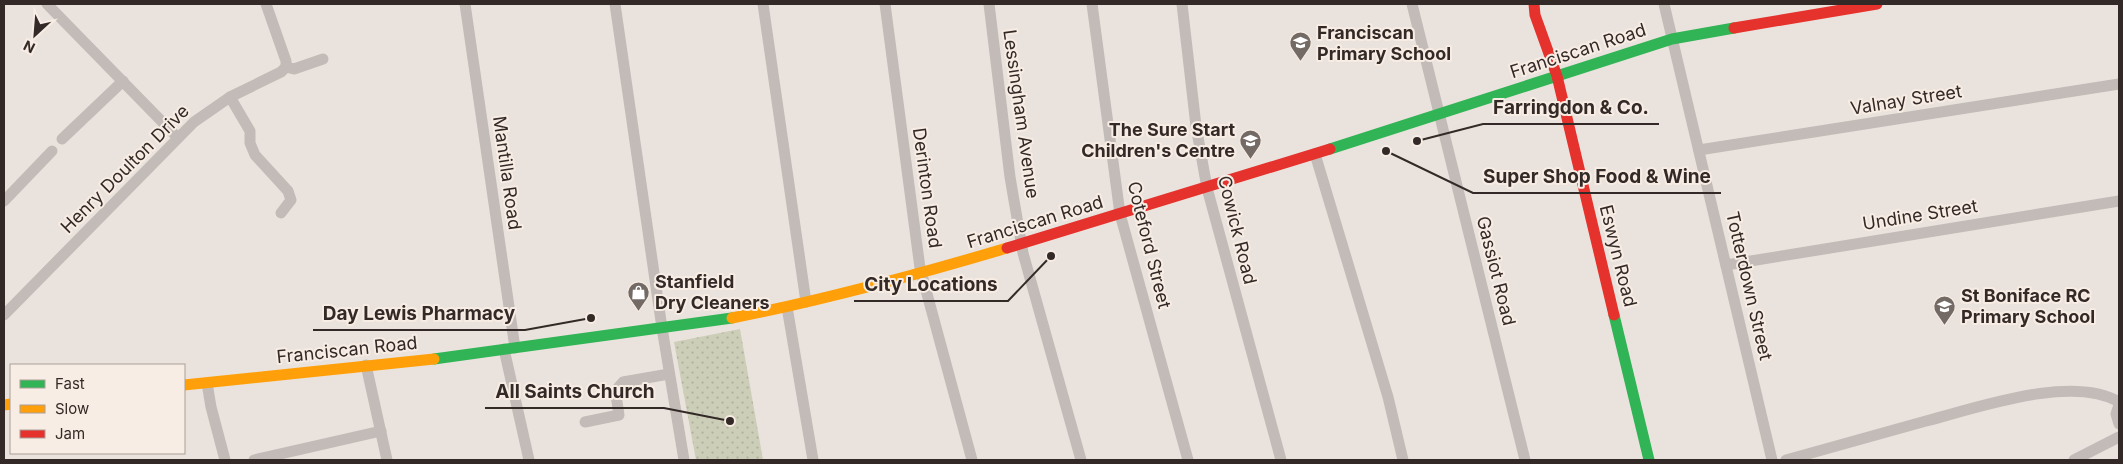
<svg xmlns="http://www.w3.org/2000/svg" width="2123" height="464" font-family="Inter,sans-serif">
<style>
.grass{fill:url(#grass-dots)}
.lines{fill:none;stroke-linecap:round;stroke-linejoin:round}
.street{stroke:#c2bbb7;stroke-width:11}
.fast{stroke:#30b455;stroke-width:11}
.slow{stroke:#ff9f0a;stroke-width:11}
.jam{stroke:#e5322d;stroke-width:11}
.labels{text-anchor:middle;stroke-width:4;stroke-linejoin:round;paint-order:stroke}
.poi-label{font-size:18px;font-weight:bold;fill:#332926;stroke:#f8ede4;text-anchor:start}
.street-label{font-size:18px;fill:#332926;stroke:#f8ede4}
.leader{fill:none;stroke:#332926;stroke-width:2}
.callout-dot{fill:#332926;stroke:#f8ede4;stroke-width:2}
.callout-label{font-size:19px;text-anchor:middle;font-weight:bold;fill:#332926;stroke:#f8ede4;stroke-width:4;stroke-linejoin:round;paint-order:stroke}
</style>
<defs>
<pattern id="grass-dots" width="8" height="8" patternUnits="userSpaceOnUse" patternTransform="scale(1.25)"><rect width="8" height="8" fill="#ccceb8"/><path d="M2 2h.1M6 6h.1" fill="none" stroke="#b0b19e" stroke-width="1.8" stroke-linecap="round"/></pattern>
</defs>
<rect width="100%" height="100%" fill="#eae3dd"/>
<polygon class="grass" points="740,329 763,460 696,460 674,342"/>
<g class="lines">
<g class="street">
<polyline points="47,4 177,137"/>
<polyline points="266,4 286,61 286,67"/>
<polyline points="465,4 515,348"/>
<polyline points="615,4 662,328 684,460"/>
<polyline points="763,4 806,302"/>
<polyline points="885,4 920,268 972,460"/>
<polyline points="989,4 1010,177 1023,253 1081,460"/>
<polyline points="1092,4 1120,214 1188,460"/>
<polyline points="1182,4 1196,126 1207,188 1281,460"/>
<polyline points="1412,4 1525,460"/>
<polyline points="1664,4 1772,460"/>
<polyline points="286,67 294,69 323,59"/>
<polyline points="230,97 250,131 250,143 255,155 288,191 291,200 281,213"/>
<polyline points="62,139 123,81"/>
<polyline points="1699,150 2119,84"/>
<polyline points="1315,154 1388,397 1403,460"/>
<polyline points="4,201 52,151"/>
<polyline points="1726,265 2119,201"/>
<polyline points="787,307 813,460"/>
<polyline points="4,315 194,122 230,97 281,72 286,67"/>
<polyline points="504,349 529,460"/>
<polyline points="366,365 387,460"/>
<polyline points="207,383 211,407 225,460"/>
<polyline points="2119,405 2116,414 2119,424"/>
<polyline points="585,422 619,415 616,395 617,389 623,382 669,374"/>
<polyline points="254,460 381,431"/>
<path d="M 1786,460 C 1833,447 1879,434 1926,421 C 1977,408 2071,374 2119,402"/>
<polyline points="2074,460 2119,437"/>
</g>
<g class="fast">
<polyline points="1330,149 1672,39 1734,28"/>
<polyline points="1614,315 1649,460"/>
<polyline points="434,359 732,318"/>
</g>
<g class="slow">
<path d="M 732,318 C 825,300 916,275 1007,248"/>
<polyline points="184,385 434,359"/>
<polyline points="4,405 11,404"/>
</g>
<g class="jam">
<polyline points="1534,4 1535,15 1557,76 1614,315"/>
<polyline points="1734,28 1877,4"/>
<polyline points="1007,248 1330,149"/>
</g>
</g>
<defs>
<symbol id="school-pin" viewBox="-11 -11 22 30"><path d="M0 17L-7.5 6A9.5 9.5 0 1 1 7.5 6Z" fill="#736a66" stroke="#f8ede4"/><path d="M0-5L7-2L0 1L-7-2ZM-4 1L0 2.5L4 1V4Q0 6-4 4Z" fill="#fff"/></symbol>
<symbol id="shop-pin" viewBox="-11 -11 22 30"><path d="M0 17L-7.5 6A9.5 9.5 0 1 1 7.5 6Z" fill="#736a66" stroke="#f8ede4"/><path d="M-5-2.5h2.3a2.7 3.5 0 0 1 5.4 0H5L5.5 6h-11ZM-1.5-2.5h3a1.5 2.3 0 0 0-3 0Z" fill="#fff"/></symbol>
</defs>
<g fill-rule="evenodd">
<use href="#school-pin" x="1288" y="30" width="25" height="34"/>
<use href="#school-pin" x="1238" y="128" width="25" height="34"/>
<use href="#shop-pin" x="626" y="280" width="25" height="34"/>
<use href="#school-pin" x="1932" y="294" width="25" height="34"/>
</g>
<g class="labels">
<g class="poi-label">
<text x="1317" y="39">Franciscan<tspan x="1317" dy="21">Primary School</tspan></text>
<text x="1235" y="136" text-anchor="end">The Sure Start<tspan x="1235" dy="21">Children's Centre</tspan></text>
<text x="655" y="288">Stanfield<tspan x="655" dy="21">Dry Cleaners</tspan></text>
<text x="1961" y="302">St Boniface RC<tspan x="1961" dy="21">Primary School</tspan></text>
</g>
<g class="street-label">
<text transform="translate(1578 51) rotate(-18)" y="6">Franciscan Road</text>
<text transform="translate(1906 100) rotate(-9)" y="6">Valnay Street</text>
<text transform="translate(1021 114) rotate(82)" y="6">Lessingham Avenue</text>
<text transform="translate(125 169) rotate(-45)" y="6">Henry Doulton Drive</text>
<text transform="translate(507 173) rotate(82)" y="6">Mantilla Road</text>
<text transform="translate(927 188) rotate(82)" y="6">Derinton Road</text>
<text transform="translate(1920 215) rotate(-9)" y="6">Undine Street</text>
<text transform="translate(1035 222) rotate(-17)" y="6">Franciscan Road</text>
<text transform="translate(1237 230) rotate(76)" y="6">Cowick Road</text>
<text transform="translate(1149 245) rotate(76)" y="6">Coteford Street</text>
<text transform="translate(1618 256) rotate(76)" y="6">Eswyn Road</text>
<text transform="translate(1496 271) rotate(76)" y="6">Gassiot Road</text>
<text transform="translate(1749 286) rotate(77)" y="6">Totterdown Street</text>
<text transform="translate(347 350) rotate(-6)" y="6">Franciscan Road</text>
</g>
</g>
<path class="leader" d="M1417 141L1483 124H1659M1386 151L1473 193H1721M1051 256L1008 301H854M591 318L525 330H313M730 421L664 408H485"/>
<g class="callout-dot">
<circle cx="1417" cy="141" r="5"/>
<circle cx="1386" cy="151" r="5"/>
<circle cx="1051" cy="256" r="5"/>
<circle cx="591" cy="318" r="5"/>
<circle cx="730" cy="421" r="5"/>
</g>
<g class="callout-label">
<text x="1571" y="114">Farringdon &amp; Co.</text>
<text x="1597" y="183">Super Shop Food &amp; Wine</text>
<text x="931" y="291">City Locations</text>
<text x="419" y="320">Day Lewis Pharmacy</text>
<text x="575" y="398">All Saints Church</text>
</g>
<rect width="2123" height="464" fill="none" stroke="#332926" stroke-width="10"/>
<rect x="10" y="364" width="175" height="90" fill="#f8ede4" stroke="#a99f98"/>
<rect x="20" y="380" width="25" height="8" fill="#30b455" stroke="#a99f98"/>
<text x="55" y="389" font-size="15" fill="#332926">Fast</text>
<rect x="20" y="405" width="25" height="8" fill="#ff9f0a" stroke="#a99f98"/>
<text x="55" y="414" font-size="15" fill="#332926">Slow</text>
<rect x="20" y="430" width="25" height="8" fill="#e5322d" stroke="#a99f98"/>
<text x="55" y="439" font-size="15" fill="#332926">Jam</text>
<g transform="translate(35 35) rotate(206)" stroke="#f8ede4" stroke-width="4" paint-order="stroke">
<path d="M0-4L9 19L0 12L-9 19Z" fill="#332926"/>
<text y="-8" font-size="14" font-weight="bold" text-anchor="middle" fill="#332926">N</text>
</g>
</svg>
